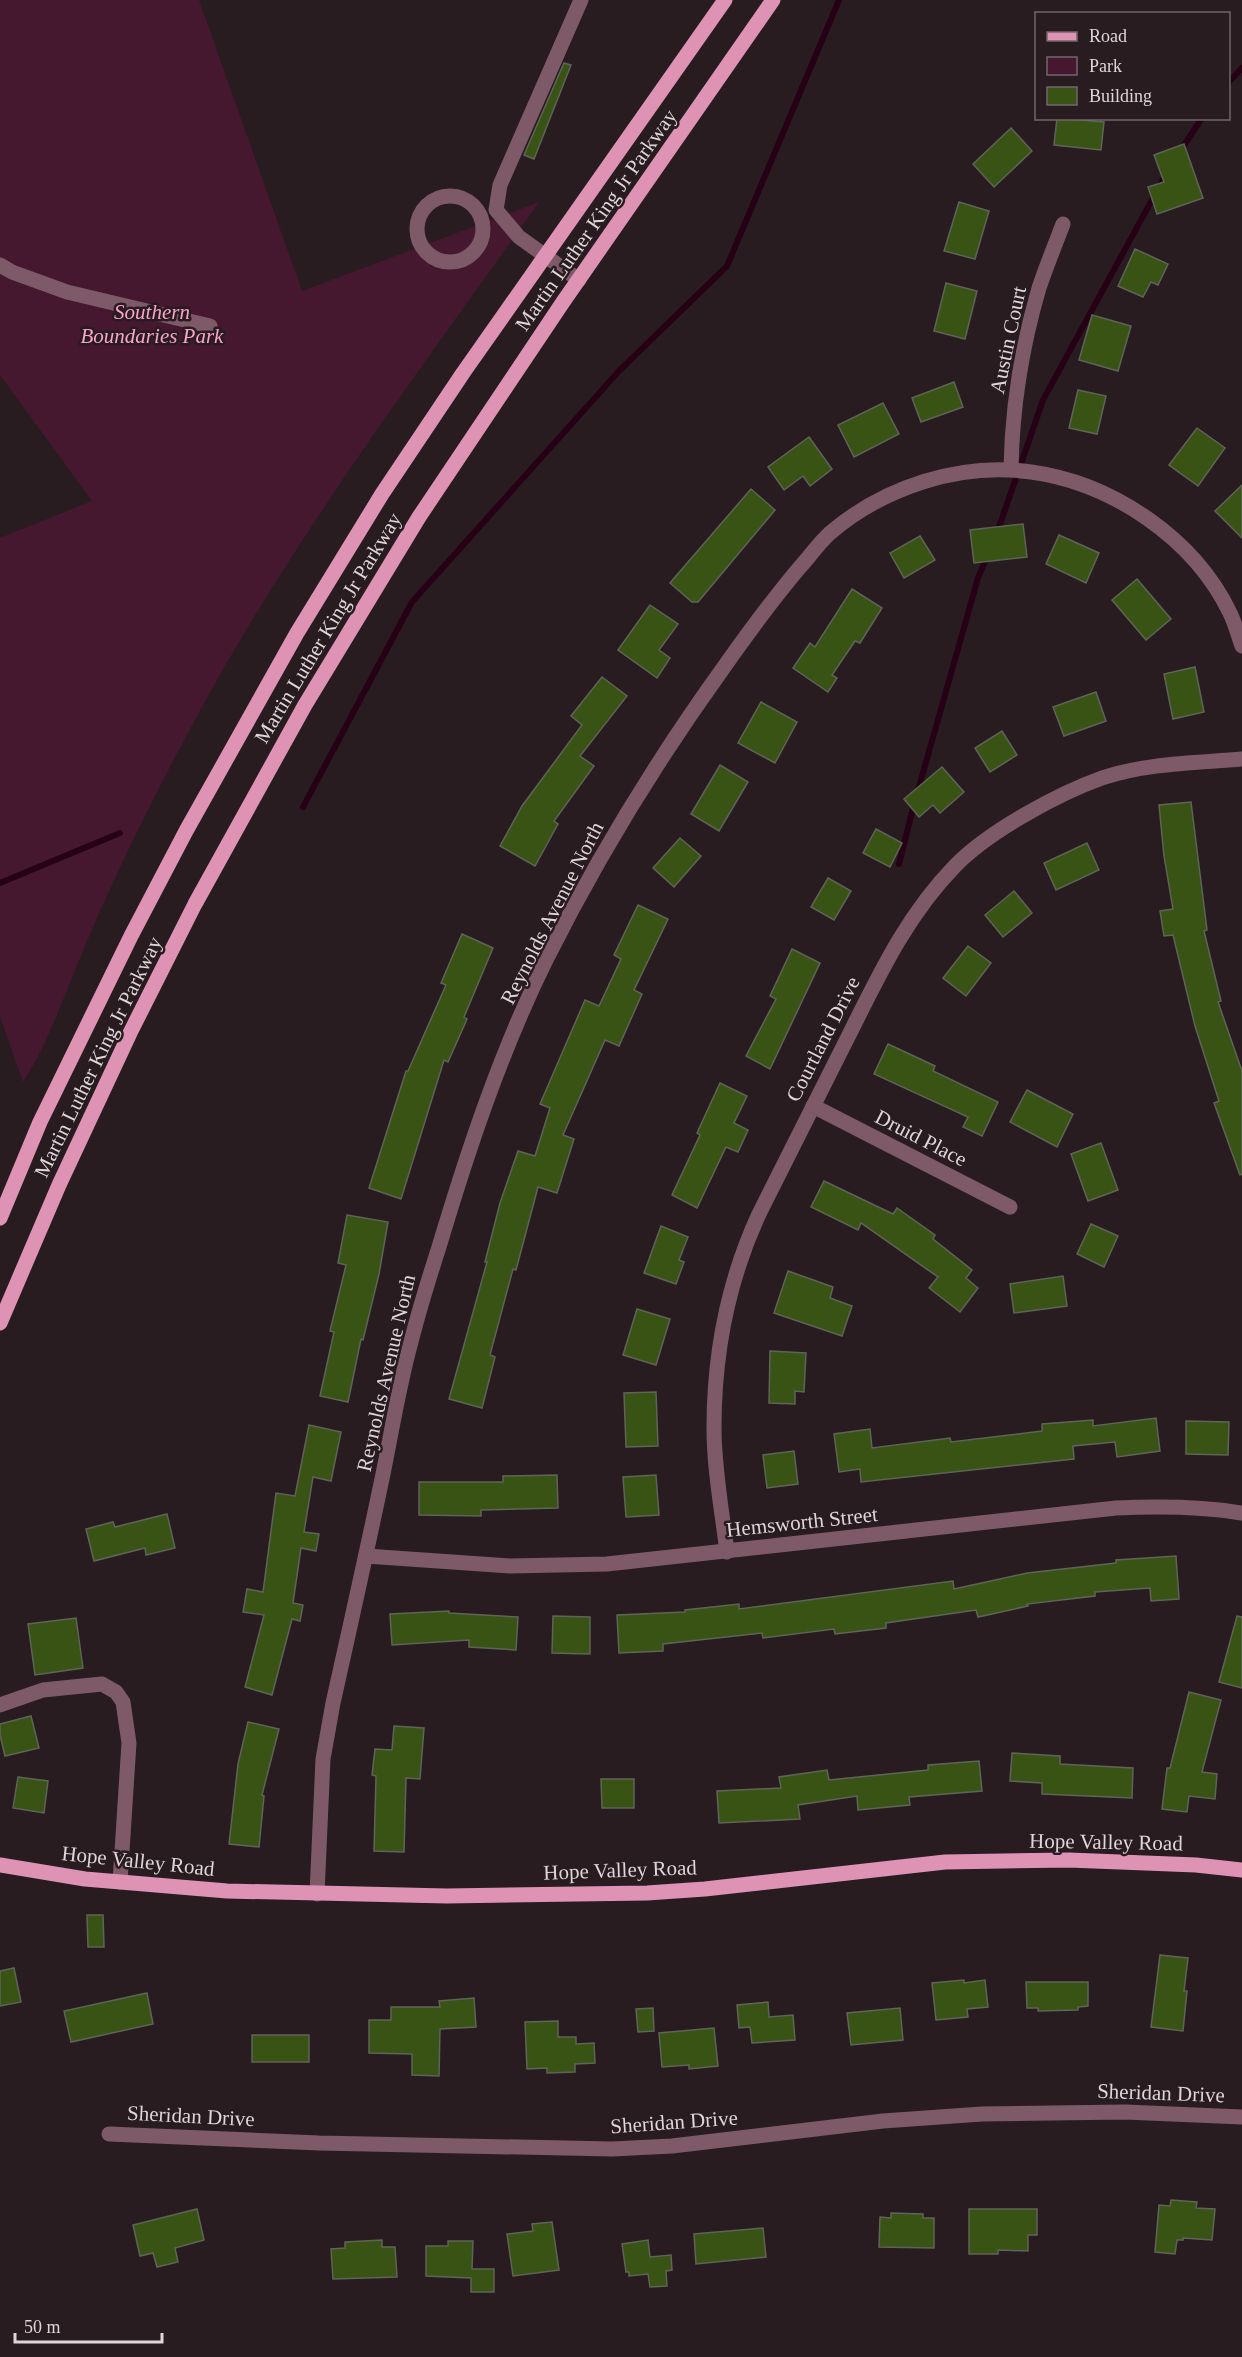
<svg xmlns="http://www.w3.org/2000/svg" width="1242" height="2357" font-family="'Times New Roman',serif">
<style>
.green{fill:#46182f}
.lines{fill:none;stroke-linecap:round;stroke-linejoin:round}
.stream{stroke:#260115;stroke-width:6}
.building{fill:#395315;stroke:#5e6457;stroke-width:1.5}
.minor{stroke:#7e5a69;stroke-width:15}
.major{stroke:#de93b4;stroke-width:15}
.labels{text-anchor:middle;stroke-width:5;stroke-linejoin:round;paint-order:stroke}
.street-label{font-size:21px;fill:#dfd6da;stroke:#281c21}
.park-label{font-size:21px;font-style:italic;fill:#fca2cb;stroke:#281c21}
</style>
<rect width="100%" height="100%" fill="#281c21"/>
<path class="green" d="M 0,0 L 199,0 L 302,291 L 539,202 C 417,374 289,543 190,729 C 152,800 116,872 85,946 C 65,992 50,1040 23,1082 L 0,1016 L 0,538 L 92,501 L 0,375 Z"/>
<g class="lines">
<g class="stream">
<polyline points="1228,83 1242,68"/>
<polyline points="1181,150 1202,118"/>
<polyline points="997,533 1043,400 1166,174"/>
<polyline points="917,794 978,578 987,556"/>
<polyline points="303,807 412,602 619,371 727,266 839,0"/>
<polyline points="899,864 914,804"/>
<polyline points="0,883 120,833"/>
</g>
</g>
<g class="building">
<polygon points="564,63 571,65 534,159 524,155"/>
<polygon points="1057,118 1104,122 1101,150 1054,145"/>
<polygon points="1011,128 1032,151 994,187 973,164"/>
<polygon points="1184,144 1203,198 1157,214 1148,187 1164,182 1154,155"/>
<polygon points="959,202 989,211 975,259 944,251"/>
<polygon points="1135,249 1168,264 1158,285 1151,282 1143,297 1118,286"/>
<polygon points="946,283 977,291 965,339 934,331"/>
<polygon points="1092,315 1131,326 1118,371 1079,360"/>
<polygon points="954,382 963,407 921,422 912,398"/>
<polygon points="1078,390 1106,396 1097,434 1069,428"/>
<polygon points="883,403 899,434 854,457 838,425"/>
<polygon points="1197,428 1225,448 1198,486 1169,465"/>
<polygon points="809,437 832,469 810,486 803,476 784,490 768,467"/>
<polygon points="1242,485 1242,538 1215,511"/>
<polygon points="751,489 775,510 698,602 692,602 670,583"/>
<polygon points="1023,524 1027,557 974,563 970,530"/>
<polygon points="1059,535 1099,553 1086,583 1046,564"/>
<polygon points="920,536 935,560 904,578 890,553"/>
<polygon points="1137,579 1171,619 1146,640 1112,600"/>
<polygon points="852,589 882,608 860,643 855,641 832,675 837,678 828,692 793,668 810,643 815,647"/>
<polygon points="650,605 678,624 659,650 670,658 657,678 618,650"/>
<polygon points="1195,667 1204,712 1173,719 1164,674"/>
<polygon points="602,677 627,696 580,756 594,766 554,821 558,824 535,866 500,846 522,806 582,725 571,716"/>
<polygon points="1096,692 1106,721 1064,736 1053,707"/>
<polygon points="761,702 797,722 775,763 738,743"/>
<polygon points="1002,731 1017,755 990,772 975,748"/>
<polygon points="720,765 748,782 719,831 691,814"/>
<polygon points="942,767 964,792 940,813 933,805 919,817 904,799"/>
<polygon points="1191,802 1207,930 1204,931 1221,1001 1218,1002 1242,1071 1242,1174 1240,1175 1214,1103 1219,1101 1195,1026 1173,935 1164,936 1160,911 1173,909 1164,856 1159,805"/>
<polygon points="876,829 902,843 890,867 863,853"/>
<polygon points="680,838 701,856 674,887 653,868"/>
<polygon points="1087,843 1099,870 1056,890 1044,863"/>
<polygon points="828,878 851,891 834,920 811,907"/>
<polygon points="1014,891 1032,913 1003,937 985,915"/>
<polygon points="638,905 668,919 634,990 642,994 619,1046 605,1040 563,1135 574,1139 557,1193 538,1187 516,1270 513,1269 490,1355 495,1357 482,1408 449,1399 487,1262 485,1262 500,1203 518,1151 535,1156 550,1108 540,1104 585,1000 599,1006 621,959 614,955"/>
<polygon points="462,934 493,948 464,1017 467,1019 448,1062 444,1060 401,1199 369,1188 406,1071 408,1071 446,985 441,983"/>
<polygon points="968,946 991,963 966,996 943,978"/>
<polygon points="792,949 820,963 770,1069 746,1056 776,999 770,996"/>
<polygon points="888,1044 935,1066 933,1071 998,1102 982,1136 963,1127 968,1117 874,1074"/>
<polygon points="720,1083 747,1096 734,1123 748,1130 738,1152 726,1147 697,1208 672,1195 700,1135 697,1133"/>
<polygon points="1027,1090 1073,1114 1057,1147 1010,1122"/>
<polygon points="1101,1143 1118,1190 1088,1201 1071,1154"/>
<polygon points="824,1181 893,1214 897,1208 935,1235 933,1239 972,1270 966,1278 978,1288 960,1312 929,1288 938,1277 861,1223 858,1230 811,1207"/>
<polygon points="347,1215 388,1222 379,1274 363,1340 361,1339 348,1402 320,1396 334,1332 330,1331 346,1265 338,1263"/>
<polygon points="1091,1224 1118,1236 1104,1267 1077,1254"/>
<polygon points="661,1226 688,1237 679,1260 684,1262 676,1284 644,1273"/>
<polygon points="788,1271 833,1287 830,1298 852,1306 842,1336 774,1313"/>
<polygon points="1063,1276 1067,1306 1014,1313 1010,1284"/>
<polygon points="637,1309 670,1319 656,1365 623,1355"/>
<polygon points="770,1351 806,1353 804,1392 795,1391 795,1404 769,1403"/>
<polygon points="656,1392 658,1446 626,1447 624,1393"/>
<polygon points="1156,1418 1160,1451 1117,1457 1115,1442 1073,1446 1074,1459 861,1482 860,1469 839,1472 834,1434 870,1429 872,1448 950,1438 951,1442 1042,1431 1042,1424 1093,1420 1093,1426"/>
<polygon points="1186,1421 1229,1422 1228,1455 1186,1454"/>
<polygon points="309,1425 341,1432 331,1481 313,1477 304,1532 319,1534 316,1551 301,1548 293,1603 303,1605 300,1621 292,1619 272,1695 245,1687 264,1615 243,1612 247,1589 263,1592 276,1493 295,1496"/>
<polygon points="794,1451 798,1484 767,1488 763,1455"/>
<polygon points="557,1475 558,1508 481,1510 481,1516 419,1515 419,1482 503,1482 503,1476"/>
<polygon points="656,1475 659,1515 626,1517 623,1477"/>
<polygon points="167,1514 175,1548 146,1555 145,1548 94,1561 86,1529 113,1522 115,1527"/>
<polygon points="1176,1556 1179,1599 1151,1601 1150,1588 1095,1592 1095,1596 1027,1604 1028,1606 978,1617 976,1610 886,1623 886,1628 835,1634 834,1629 763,1638 762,1633 663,1644 663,1651 619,1653 617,1615 685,1612 685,1610 739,1604 739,1609 953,1581 954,1589 1027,1573 1116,1563 1116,1560"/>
<polygon points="449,1611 449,1613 518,1617 516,1650 469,1647 469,1640 392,1645 390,1614"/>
<polygon points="553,1616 590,1617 590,1654 552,1653"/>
<polygon points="1237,1616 1242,1617 1242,1688 1219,1682"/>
<polygon points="76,1618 83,1668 35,1675 28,1624"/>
<polygon points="1189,1692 1221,1700 1202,1772 1217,1774 1215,1799 1189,1796 1187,1812 1162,1809 1167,1768 1170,1768"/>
<polygon points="31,1716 39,1748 5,1756 0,1735 0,1724"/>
<polygon points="248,1722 279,1729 262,1795 264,1796 259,1847 229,1844 238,1764"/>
<polygon points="394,1726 424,1728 420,1779 406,1778 404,1852 374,1851 376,1776 372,1775 375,1749 392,1750"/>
<polygon points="1012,1753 1060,1756 1060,1764 1133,1768 1132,1798 1042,1794 1042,1783 1010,1781"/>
<polygon points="979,1761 982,1791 909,1797 910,1805 858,1810 857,1796 798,1805 800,1819 719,1823 717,1791 781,1788 779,1777 827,1770 829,1780 928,1770 928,1765"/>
<polygon points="18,1777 48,1781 44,1813 13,1808"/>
<polygon points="601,1779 634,1779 634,1808 602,1808"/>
<polygon points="87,1915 103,1915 104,1947 88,1947"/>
<polygon points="1160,1955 1188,1958 1184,1991 1187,1991 1183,2031 1151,2027"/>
<polygon points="14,1968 21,2002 0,2006 0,1971"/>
<polygon points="964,1980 964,1983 985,1980 988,2007 967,2009 968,2017 936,2020 932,1983"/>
<polygon points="1026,1982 1088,1982 1088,2006 1078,2007 1078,2010 1038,2011 1038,2008 1027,2008"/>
<polygon points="147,1993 153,2024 71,2042 64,2011"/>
<polygon points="474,1998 476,2027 440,2029 439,2076 412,2075 412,2054 369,2053 369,2020 391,2020 391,2007 440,2007 439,2001"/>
<polygon points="768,2002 769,2017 793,2015 795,2040 752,2043 750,2027 739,2028 737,2005"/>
<polygon points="653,2008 654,2031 638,2032 636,2009"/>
<polygon points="900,2008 903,2040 851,2045 847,2013"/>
<polygon points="558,2021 558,2037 576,2037 576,2044 594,2043 595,2063 575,2064 575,2072 547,2073 547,2068 527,2069 525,2022"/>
<polygon points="714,2028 718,2066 689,2069 689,2065 662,2067 659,2033"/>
<rect x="252" y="2035" width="57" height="27"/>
<polygon points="1171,2200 1197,2202 1196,2208 1215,2209 1212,2240 1183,2238 1183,2240 1177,2240 1175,2254 1155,2252 1159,2205 1170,2206"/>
<polygon points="197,2209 204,2240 175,2248 178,2262 157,2267 153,2253 140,2256 133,2225"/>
<polygon points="969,2209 1037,2209 1037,2235 1028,2235 1028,2251 998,2250 998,2254 969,2254"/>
<polygon points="891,2213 923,2214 923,2218 934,2218 934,2248 879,2247 880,2217 891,2218"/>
<polygon points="552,2222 559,2270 513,2276 507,2234 533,2231 532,2224"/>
<polygon points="763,2228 766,2257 696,2264 694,2234"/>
<polygon points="382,2240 382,2247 395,2247 397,2277 333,2279 331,2249 345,2248 345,2242"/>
<polygon points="648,2240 650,2257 671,2255 672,2270 666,2271 667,2286 650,2287 648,2274 629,2276 629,2272 626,2272 622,2244"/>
<polygon points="448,2241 473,2241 472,2269 494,2269 494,2292 471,2292 471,2278 426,2276 426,2246 448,2246"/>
</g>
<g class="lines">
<g class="minor">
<circle cx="450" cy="229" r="33"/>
<polyline points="0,265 12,272 67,292 210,326"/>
<polyline points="579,280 519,237 496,210 500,185 581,0"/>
<path d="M 1011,469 C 1012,409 1022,346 1039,288 C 1046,267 1055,245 1063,224"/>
<polyline points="813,1106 1010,1207"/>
<path d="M 727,1552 C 722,1511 714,1469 714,1428 C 714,1355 728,1281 759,1214 C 789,1155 819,1095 849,1035 C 879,975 907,915 955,866 C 988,832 1057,794 1102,778 C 1147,763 1196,763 1242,759"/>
<path d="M 366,1556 L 510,1566 L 607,1564 L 1116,1508 C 1159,1506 1199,1506 1242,1513"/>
<polyline points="0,1705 43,1690 102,1684 116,1692 123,1702 129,1743 120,1882"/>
<path d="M 317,1894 L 323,1759 L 333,1703 C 350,1627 367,1551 383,1474 C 392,1430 399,1385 411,1342 C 419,1310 429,1278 439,1247 C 468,1150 501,1051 546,960 C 597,858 657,760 724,667 C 748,633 773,599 800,567 C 810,556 819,543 830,533 C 884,487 960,462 1031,472 C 1112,483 1194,538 1230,613 C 1235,623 1238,635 1242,646"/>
<polyline points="109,2134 319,2143 612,2149 672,2146 883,2121 982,2114 1125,2112 1242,2117"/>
</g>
<g class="major">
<polyline points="0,1218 40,1122 131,936 186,831 297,633 382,494 463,373 725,0"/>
<polyline points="0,1323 59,1185 130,1033 195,904 305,705 419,517 563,302 773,0"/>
<polyline points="0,1865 85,1879 227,1891 447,1896 647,1893 705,1889 945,1862 1069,1860 1196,1865 1242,1870"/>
</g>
</g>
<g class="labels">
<g class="street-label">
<text transform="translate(596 220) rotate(-55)" y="7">Martin Luther King Jr Parkway</text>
<text transform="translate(1008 340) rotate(-78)" y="7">Austin Court</text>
<text transform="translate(328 628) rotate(-59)" y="7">Martin Luther King Jr Parkway</text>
<text transform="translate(552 913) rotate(-63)" y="7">Reynolds Avenue North</text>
<text transform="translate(823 1039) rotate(-63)" y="7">Courtland Drive</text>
<text transform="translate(98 1057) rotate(-64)" y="7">Martin Luther King Jr Parkway</text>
<text transform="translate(921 1138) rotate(27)" y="7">Druid Place</text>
<text transform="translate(386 1373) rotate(-77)" y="7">Reynolds Avenue North</text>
<text transform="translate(802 1522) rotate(-6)" y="7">Hemsworth Street</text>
<text transform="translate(1106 1842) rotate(1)" y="7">Hope Valley Road</text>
<text transform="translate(138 1861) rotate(6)" y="7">Hope Valley Road</text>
<text transform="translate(620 1870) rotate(-2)" y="7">Hope Valley Road</text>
<text transform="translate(1161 2093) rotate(2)" y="7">Sheridan Drive</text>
<text transform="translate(191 2116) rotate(3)" y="7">Sheridan Drive</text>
<text transform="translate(674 2122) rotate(-4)" y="7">Sheridan Drive</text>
</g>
<g class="park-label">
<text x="152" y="319">Southern<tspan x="152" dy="24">Boundaries Park</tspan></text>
</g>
</g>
<rect x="1035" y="12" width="195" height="108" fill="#281c21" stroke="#71666b" stroke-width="1.5"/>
<rect x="1047" y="32" width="30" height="9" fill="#de93b4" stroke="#71666b" stroke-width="1.5"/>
<text x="1089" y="42" font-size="18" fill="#dfd6da">Road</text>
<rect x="1047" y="57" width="30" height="18" fill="#46182f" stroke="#71666b" stroke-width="1.5"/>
<text x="1089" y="72" font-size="18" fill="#dfd6da">Park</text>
<rect x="1047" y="87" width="30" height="18" fill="#395315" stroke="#71666b" stroke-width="1.5"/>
<text x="1089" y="102" font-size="18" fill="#dfd6da">Building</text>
<path d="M15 2333v9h147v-9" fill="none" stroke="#dfd6da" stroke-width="3"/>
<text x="24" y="2333" font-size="18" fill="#dfd6da" stroke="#281c21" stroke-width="4.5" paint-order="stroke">50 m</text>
</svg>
